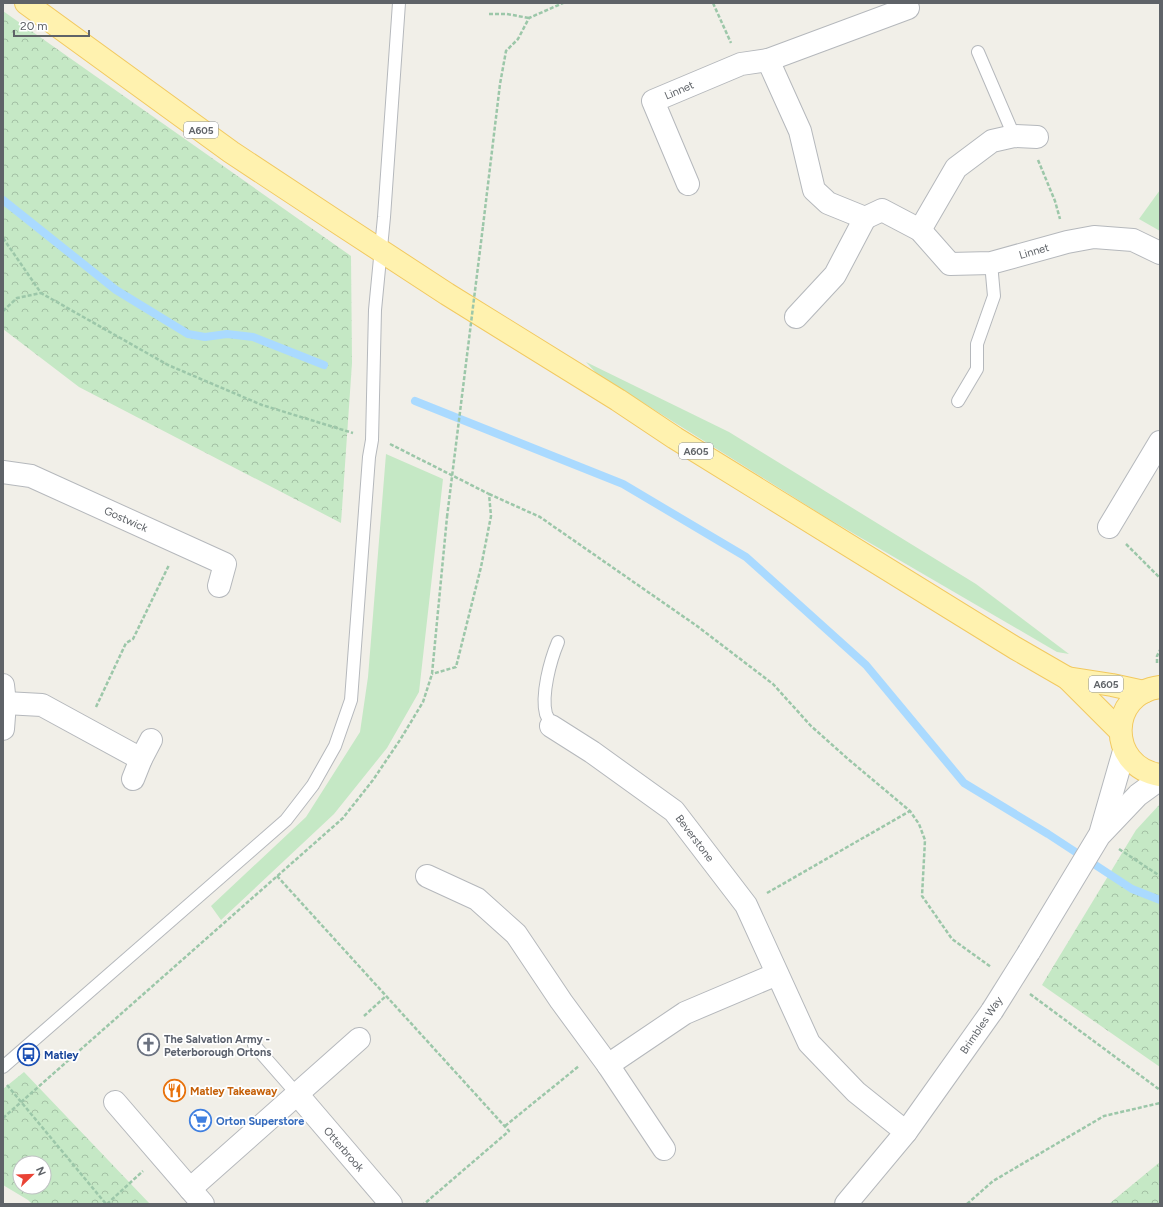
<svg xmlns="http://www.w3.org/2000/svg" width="1163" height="1207" font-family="Figtree,sans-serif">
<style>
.grass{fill:#c5e8c5}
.forest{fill:url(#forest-crowns);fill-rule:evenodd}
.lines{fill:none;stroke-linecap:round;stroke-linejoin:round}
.stream{stroke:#aadaff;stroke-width:8}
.service-casing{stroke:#b5b8bc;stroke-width:14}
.minor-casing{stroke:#b5b8bc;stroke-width:24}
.tertiary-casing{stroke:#b5b8bc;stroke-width:24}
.primary-casing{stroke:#f2c960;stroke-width:24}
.path{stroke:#9cc7a9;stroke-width:2.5;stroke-dasharray:4 2;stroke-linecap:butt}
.service{stroke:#fff;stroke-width:12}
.minor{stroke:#fff;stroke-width:22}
.tertiary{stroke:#fff;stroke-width:22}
.primary{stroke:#fff2af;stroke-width:22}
.tertiary-bridge-casing{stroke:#b5b8bc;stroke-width:24;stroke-linecap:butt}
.path-bridge{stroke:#9cc7a9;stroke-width:2.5;stroke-dasharray:4 2;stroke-linecap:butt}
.tertiary-bridge{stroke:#fff;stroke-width:22}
.labels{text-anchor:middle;stroke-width:3.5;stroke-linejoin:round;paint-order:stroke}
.shield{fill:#fff;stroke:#8f9295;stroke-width:1}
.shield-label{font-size:10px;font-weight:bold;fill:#5f6368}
.street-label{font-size:11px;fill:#5f6368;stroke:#fff}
.worship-label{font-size:11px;font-weight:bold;fill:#5b616d;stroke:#fff;text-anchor:start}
.transit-label{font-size:11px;font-weight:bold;fill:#164399;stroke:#fff;text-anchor:start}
.food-label{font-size:11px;font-weight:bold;fill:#c56008;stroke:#fff;text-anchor:start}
.shop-label{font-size:11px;font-weight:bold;fill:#366cbe;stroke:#fff;text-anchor:start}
</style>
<defs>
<pattern id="forest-crowns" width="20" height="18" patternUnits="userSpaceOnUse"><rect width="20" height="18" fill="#c5e8c5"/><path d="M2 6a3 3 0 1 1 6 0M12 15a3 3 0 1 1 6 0" fill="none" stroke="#a3c0a4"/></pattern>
</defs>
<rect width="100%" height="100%" fill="#f1efe8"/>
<g class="grass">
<polygon points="1160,190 1160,231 1139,219"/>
<polygon points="586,362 729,432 976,584 1069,654 1057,652 827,518 597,374"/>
<polygon points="386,454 443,479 419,692 387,748 334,814 221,920 211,906 306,817 360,732 368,677"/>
</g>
<g class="forest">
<polygon points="3,11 351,256 352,363 341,523 79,387 3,329"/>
<polygon points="1160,804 1160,1067 1042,985 1136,830"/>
<path d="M 24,1072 L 150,1204 L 32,1204 L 28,1200 L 3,1185 L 3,1089 ZM 20,1163 L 44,1163 L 44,1187 L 20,1187 Z"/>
<polygon points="1160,1162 1160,1204 1109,1204"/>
</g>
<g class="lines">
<g class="stream">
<polyline points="3,200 116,290 188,334 205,337 227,334 253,337 324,365"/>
<polyline points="415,401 623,484 746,557 866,665 964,783 1048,834 1132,889 1160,900"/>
</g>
<defs>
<g id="service">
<polyline points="978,52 1014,136"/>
<polyline points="958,401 977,369 977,344 994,296 991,263"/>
<path d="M 551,726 C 550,722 548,718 546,714 C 541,695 550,661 558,642"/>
<polyline points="254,1045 297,1094"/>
<polyline points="3,1067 286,820 313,785 335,746 351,700 369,457 372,440 375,310 384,217 399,3"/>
</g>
<g id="minor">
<polyline points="768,60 908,8 906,3"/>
<polyline points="688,184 653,101 741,64 768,60 800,131 814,190 828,203 865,218 882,210 920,230 950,264 991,263 1067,242 1094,237 1133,240 1160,253"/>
<polyline points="920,230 956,168 992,141 1014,136 1037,137"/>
<polyline points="796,317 835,275 865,218"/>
<polyline points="3,472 31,476 225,564 219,586"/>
<polyline points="1109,527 1160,442"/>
<polyline points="3,685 5,703 3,729"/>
<polyline points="5,703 42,705 141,759"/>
<polyline points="551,726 592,752 674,811 746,905 809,1043 856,1092 906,1132"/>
<polyline points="133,779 141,759 151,740"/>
<polyline points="427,876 477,899 516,934 561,1001 608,1065 664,1149"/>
<polyline points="608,1065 685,1013 777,974"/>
<polyline points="297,1094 391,1204"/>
<polyline points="115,1102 203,1204"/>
<polyline points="190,1189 359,1039"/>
</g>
<g id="tertiary">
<polyline points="1101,831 1124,751"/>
<polyline points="1029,952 1099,836 1138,795 1160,779"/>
<polyline points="846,1204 906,1132 992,1011"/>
</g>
<g id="primary">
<polyline points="26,3 231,152 340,224 447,294 618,400 675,438 1015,648 1067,678 1120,731"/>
<polyline points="1067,678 1112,685 1144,692"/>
<path d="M 1160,687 C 1108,693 1107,767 1160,775"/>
</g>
</defs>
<use href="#service" class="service-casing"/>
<use href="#minor" class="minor-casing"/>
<use href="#tertiary" class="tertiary-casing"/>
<use href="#primary" class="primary-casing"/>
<g class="path">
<polyline points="713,3 731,43"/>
<polyline points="489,14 507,14 529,18"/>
<polyline points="1038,160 1055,201 1060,219"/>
<polyline points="483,226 500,84 506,51 518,39 529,18 563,3"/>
<polyline points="3,238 41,293 168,365 262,405 353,433"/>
<polyline points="3,311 17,298 41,293"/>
<polyline points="390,444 489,494 491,516 481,567 456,667 432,674"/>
<polyline points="489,494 540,517 697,626 773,684 811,726 848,759 910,811 919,824 925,840 922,896 952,939 991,967"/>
<polyline points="1126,544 1160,578"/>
<polyline points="1157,663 1157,656 1160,650"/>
<polyline points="96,707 126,643 133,639 169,565"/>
<polyline points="1119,849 1160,876"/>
<polyline points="277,876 509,1131 424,1204"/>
<polyline points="767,893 910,811"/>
<polyline points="1030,994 1160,1090"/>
<polyline points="364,1016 386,996"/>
<polyline points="7,1085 106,1204"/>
<polyline points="3,1118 343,818 373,780 400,740 423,702 432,674 447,517"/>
<polyline points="505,1126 579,1066"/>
<polyline points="107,1204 143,1171"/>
<polyline points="967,1204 993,1181 1104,1116 1160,1103"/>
</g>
<use href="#service" class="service"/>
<use href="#minor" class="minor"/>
<use href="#tertiary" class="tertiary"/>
<use href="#primary" class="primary"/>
<defs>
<polyline id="tertiary-bridge" points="992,1011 1029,952"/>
</defs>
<use href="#tertiary-bridge" class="tertiary-bridge-casing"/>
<polyline class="path-bridge" points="447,517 483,226"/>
<use href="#tertiary-bridge" class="tertiary-bridge"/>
</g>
<defs>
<symbol id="church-ring" viewBox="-11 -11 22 22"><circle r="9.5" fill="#fff" stroke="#6b7280" stroke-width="1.5"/><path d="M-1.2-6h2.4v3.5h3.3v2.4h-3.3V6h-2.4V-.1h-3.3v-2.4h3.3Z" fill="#6b7280"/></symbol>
<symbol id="bus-ring" viewBox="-11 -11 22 22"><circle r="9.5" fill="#fff" stroke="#1a4fb4" stroke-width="1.5"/><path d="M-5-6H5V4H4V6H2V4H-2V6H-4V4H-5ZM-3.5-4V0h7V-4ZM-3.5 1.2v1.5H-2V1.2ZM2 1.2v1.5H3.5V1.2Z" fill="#1a4fb4"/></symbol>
<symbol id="restaurant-ring" viewBox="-11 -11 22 22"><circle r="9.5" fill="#fff" stroke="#e8710a" stroke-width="1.5"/><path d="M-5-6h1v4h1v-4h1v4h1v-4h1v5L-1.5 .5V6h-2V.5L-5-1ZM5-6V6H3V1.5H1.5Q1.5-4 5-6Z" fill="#e8710a"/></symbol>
<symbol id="supermarket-ring" viewBox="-11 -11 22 22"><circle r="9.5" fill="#fff" stroke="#3f7fe0" stroke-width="1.5"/><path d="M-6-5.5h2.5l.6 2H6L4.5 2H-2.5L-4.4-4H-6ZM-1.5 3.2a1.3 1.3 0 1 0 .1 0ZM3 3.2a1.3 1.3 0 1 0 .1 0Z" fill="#3f7fe0"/></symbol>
</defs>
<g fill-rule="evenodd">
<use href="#church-ring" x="136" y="1032" width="25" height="25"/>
<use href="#bus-ring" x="16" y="1042" width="25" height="25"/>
<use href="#restaurant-ring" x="162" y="1078" width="25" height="25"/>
<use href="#supermarket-ring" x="188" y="1108" width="25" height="25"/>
</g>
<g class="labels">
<g class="shield">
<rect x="184" y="122" width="34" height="16" rx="3"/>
<rect x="679" y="443" width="34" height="16" rx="3"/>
<rect x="1089" y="676" width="34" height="16" rx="3"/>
</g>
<g class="shield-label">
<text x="201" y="134">A605</text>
<text x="696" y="455">A605</text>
<text x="1106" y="688">A605</text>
</g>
<g class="street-label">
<text transform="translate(679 90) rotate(-23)" y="4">Linnet</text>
<text transform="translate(1034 251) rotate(-16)" y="4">Linnet</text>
<text transform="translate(126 519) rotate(24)" y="4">Gostwick</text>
<text transform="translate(695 838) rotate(53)" y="4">Beverstone</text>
<text transform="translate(981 1025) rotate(-56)" y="4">Brimbles Way</text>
<text transform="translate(344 1149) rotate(49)" y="4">Otterbrook</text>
</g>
<g class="worship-label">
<text x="164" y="1043">The Salvation Army -<tspan x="164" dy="13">Peterborough Ortons</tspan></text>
</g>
<g class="transit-label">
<text x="44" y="1059">Matley</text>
</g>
<g class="food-label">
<text x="190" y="1095">Matley Takeaway</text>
</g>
<g class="shop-label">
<text x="216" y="1125">Orton Superstore</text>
</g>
</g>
<rect width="1163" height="1207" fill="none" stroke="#5f6368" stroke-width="8"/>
<g transform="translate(32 1175) rotate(67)"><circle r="19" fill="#ffffff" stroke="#bfc1c3"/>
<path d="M0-3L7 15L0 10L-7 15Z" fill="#ea4335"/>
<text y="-6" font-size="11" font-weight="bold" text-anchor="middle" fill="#5f6368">N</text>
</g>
<path d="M14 30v6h75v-6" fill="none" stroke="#5f6368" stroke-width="2"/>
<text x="20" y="30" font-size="12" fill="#5f6368" stroke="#ffffff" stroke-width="3" paint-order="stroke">20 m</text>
</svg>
